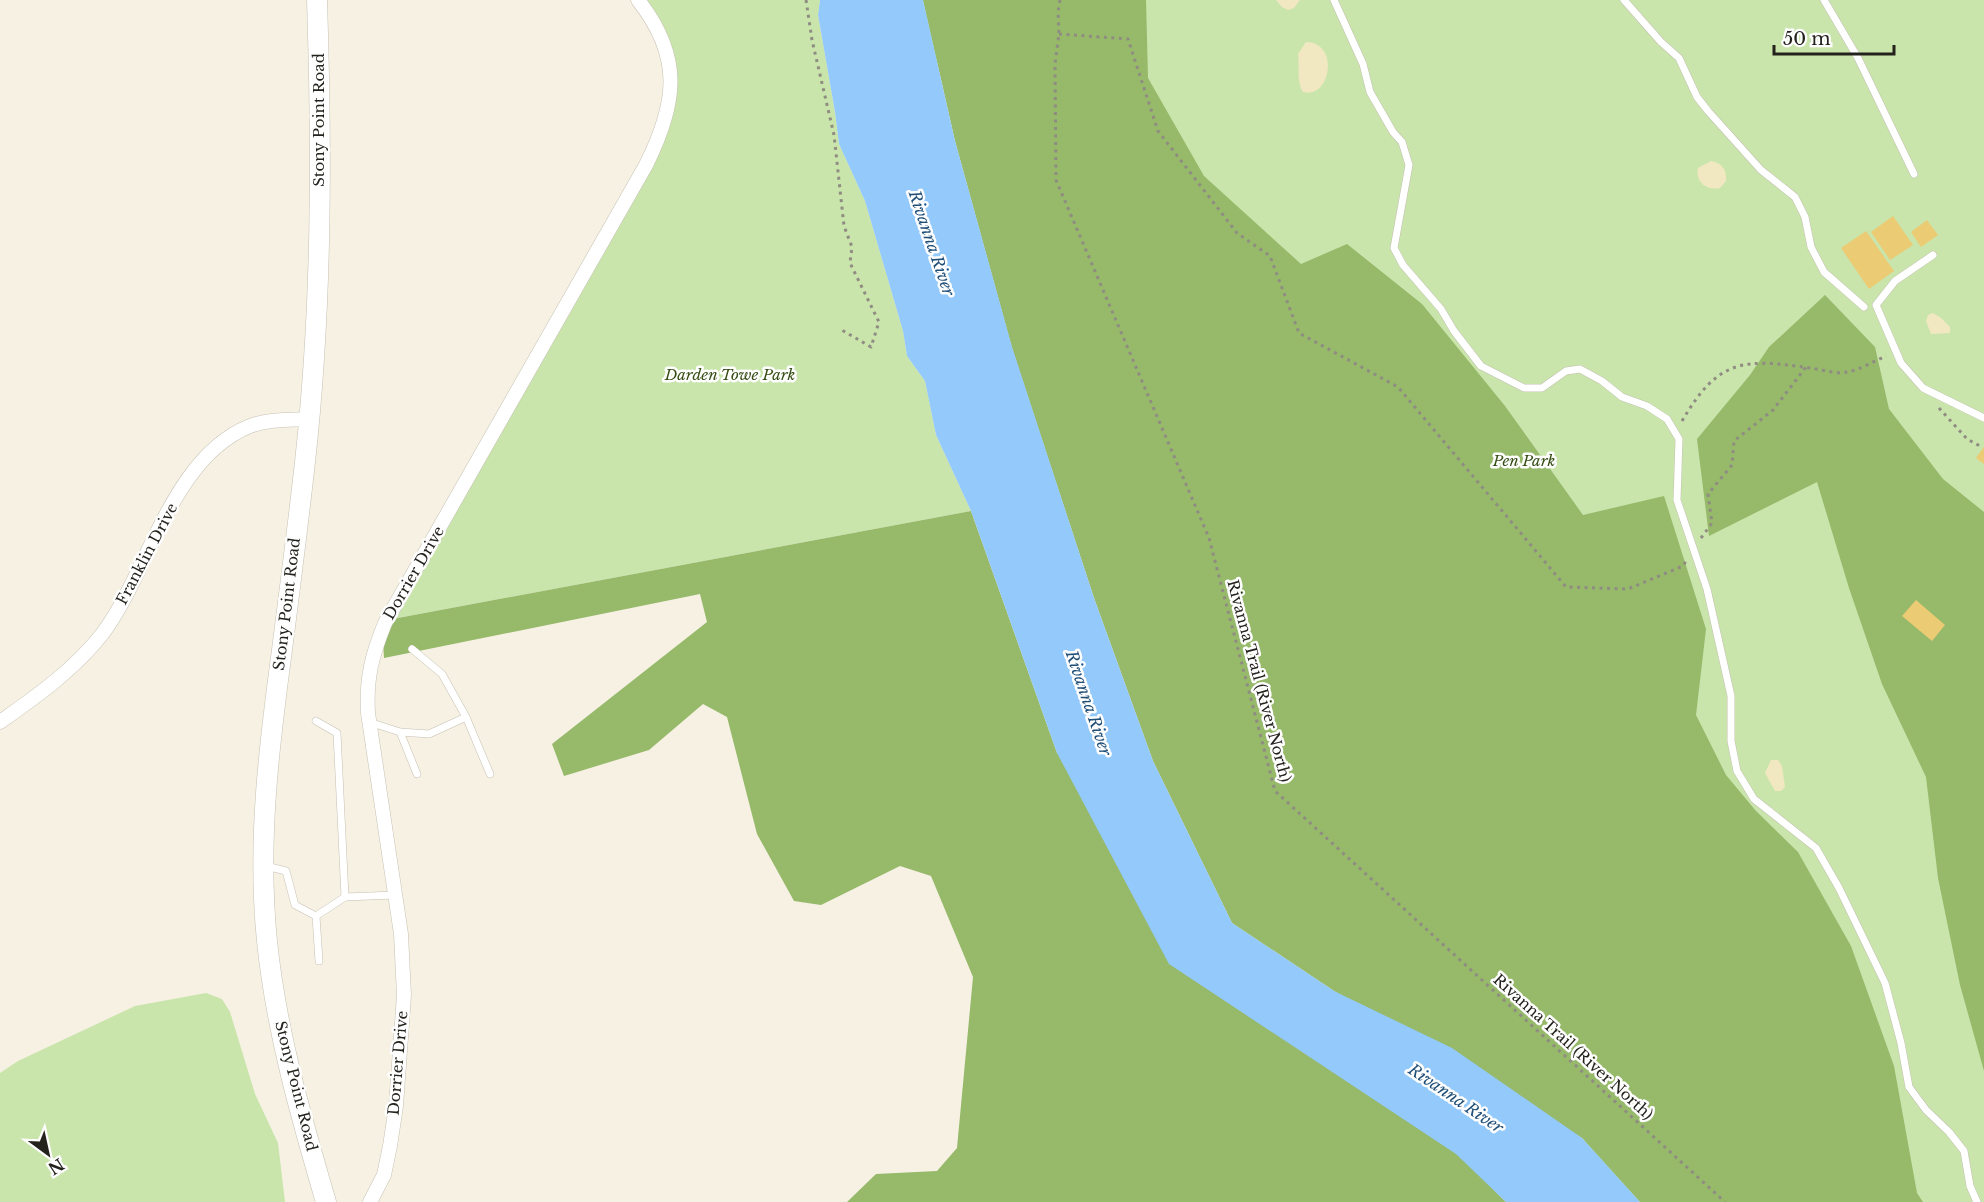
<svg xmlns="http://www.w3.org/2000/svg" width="1984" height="1202" font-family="'Libre Baskerville',serif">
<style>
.green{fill:#c9e5ab}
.forest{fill:#96b96a}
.sand{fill:#f1e8c2}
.water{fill:#94c9fb}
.building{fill:#ebcb74}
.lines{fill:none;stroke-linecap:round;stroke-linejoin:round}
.service-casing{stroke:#c5c1b3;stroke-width:8}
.minor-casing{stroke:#c5c1b3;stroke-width:15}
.secondary-casing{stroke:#c5c1b3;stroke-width:21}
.path{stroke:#8f8c82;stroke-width:3;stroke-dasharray:3 4.5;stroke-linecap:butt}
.service{stroke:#fff;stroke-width:7}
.minor{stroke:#fff;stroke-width:14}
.secondary{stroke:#fff;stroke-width:20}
.labels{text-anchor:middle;stroke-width:5;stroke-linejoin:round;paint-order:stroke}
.street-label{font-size:15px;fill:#24221d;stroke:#fefefe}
.park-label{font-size:15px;font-style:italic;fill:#364d14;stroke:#fefefe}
.water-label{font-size:16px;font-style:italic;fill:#1f4e77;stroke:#fefefe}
</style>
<rect width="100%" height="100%" fill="#f6f1e3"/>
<g class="green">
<polygon points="630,0 820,0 818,15 835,112 839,144 865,201 903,331 907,356 925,381 936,435 971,511 382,621 638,179 669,93 663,53 646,20"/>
<polygon points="900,0 1984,0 1984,1202 1622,1202"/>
<polygon points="206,993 222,999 230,1012 255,1094 278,1143 285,1202 0,1202 0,1073 18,1061 135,1006"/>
</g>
<g class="forest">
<polygon points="923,0 1146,0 1148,78 1204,176 1301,264 1347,244 1422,304 1505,406 1583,515 1664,496 1706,629 1696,715 1726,775 1756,811 1798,852 1851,946 1894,1066 1917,1193 1923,1202 1640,1202 1582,1138 1334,991 1232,923 1153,761 1094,598 1012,348 955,141"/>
<polygon points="1825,295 1875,347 1889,409 1943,479 1984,512 1984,1071 1960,985 1938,878 1926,777 1882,684 1849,588 1817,482 1709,536 1697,439 1750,375 1769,347"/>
<polygon points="971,511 1057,753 1506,1202 847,1202 876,1174 937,1171 957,1148 973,977 931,876 900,866 821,905 794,901 757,834 727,717 703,704 649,750 564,776 552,744 707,622 700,594 384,658 382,621"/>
</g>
<g class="sand">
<polygon points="1276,0 1300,0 1294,8 1288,10 1282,7"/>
<path d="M 1306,42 C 1340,42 1331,100 1303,92 C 1296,81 1300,66 1298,54 Z"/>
<path d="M 1711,161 C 1722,163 1727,170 1726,181 L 1720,188 C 1707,191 1695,182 1698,168 Z"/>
<polygon points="1933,313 1941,318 1950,327 1950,333 1931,334 1926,321 1928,315"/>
<polygon points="1771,760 1778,760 1782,766 1785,787 1781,791 1775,791 1765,773"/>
</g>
<polygon class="water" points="820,0 923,0 955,141 1012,347 1094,598 1153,761 1232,923 1334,991 1452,1048 1582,1138 1640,1202 1506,1202 1456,1154 1169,964 1057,753 971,511 936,435 925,381 907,356 903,331 865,201 839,144 835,112 818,15"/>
<g class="building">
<polygon points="1893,216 1913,245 1890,260 1871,232"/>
<polygon points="1927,220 1938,235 1921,247 1911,232"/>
<polygon points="1866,231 1894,271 1869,289 1841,248"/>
<polygon points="1984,447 1984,464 1976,458"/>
<polygon points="1916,600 1945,625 1932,641 1902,616"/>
</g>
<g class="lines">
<defs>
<g id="service">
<polyline points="1334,0 1363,64 1370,92 1393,132 1402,142 1409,165 1394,248 1403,265 1441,309 1454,331 1481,366 1524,388 1542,388 1566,371 1580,369 1602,381 1622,397 1647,406 1667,419 1679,439 1677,500 1707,589 1731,696 1731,741 1737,771 1754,799 1816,848 1839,888 1885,983 1901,1043 1909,1087 1926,1110 1949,1132 1964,1151 1970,1186 1977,1202"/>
<polyline points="1624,0 1661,42 1679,58 1697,97 1708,111 1761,170 1795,197 1805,217 1811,247 1824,272 1864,307"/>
<polyline points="1824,0 1858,58 1914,174"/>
<polyline points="1933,255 1895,281 1876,305 1901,363 1923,388 1984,418"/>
<polyline points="466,717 490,774"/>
<polyline points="316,721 337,733 345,897"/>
<polyline points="369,722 400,732 429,734 466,717 442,674 412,649"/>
<polyline points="400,732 417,774"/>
<polyline points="266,866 286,871 295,905 316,916 319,961"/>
<polyline points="316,916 345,897 395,895"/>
</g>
<g id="minor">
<path d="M 0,722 C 37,696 75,669 103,633 C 150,569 172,457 250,426 C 269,419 289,420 308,419"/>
<path d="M 370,1202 L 384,1175 L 390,1146 L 396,1106 L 404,995 L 401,934 L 368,713 C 366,678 372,655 385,623 L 646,165 C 677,103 683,57 638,0"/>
</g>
<path id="secondary" d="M 317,0 C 322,154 322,309 305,462 C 298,525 290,587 282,650 C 269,746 257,843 267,941 C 276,1030 301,1117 326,1202"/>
</defs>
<use href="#service" class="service-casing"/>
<use href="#minor" class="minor-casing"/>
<use href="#secondary" class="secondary-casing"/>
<g class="path">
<polyline points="806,0 812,40 834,135 844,226 852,247 850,263 879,322 871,347 840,329"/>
<polyline points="1060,0 1058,12 1059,34 1055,64 1056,180 1209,538 1275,791 1725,1202"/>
<polyline points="1059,34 1128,39 1158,131 1237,233 1270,256 1299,333 1398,387 1566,587 1628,589 1683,566 1686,561"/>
<polyline points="1939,408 1967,439 1980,446"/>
<path d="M 1682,421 C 1718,359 1743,358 1810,368 C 1821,369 1837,375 1847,372 C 1860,370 1874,361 1886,356"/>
<polyline points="1701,538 1712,523 1708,494 1732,465 1734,441 1773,410 1806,367"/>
</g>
<use href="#service" class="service"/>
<use href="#minor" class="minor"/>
<use href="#secondary" class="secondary"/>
</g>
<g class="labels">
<g class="street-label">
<text transform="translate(319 120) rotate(-90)" y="5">Stony Point Road</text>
<text transform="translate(147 554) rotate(-62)" y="5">Franklin Drive</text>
<text transform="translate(414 573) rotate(-60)" y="5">Dorrier Drive</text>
<text transform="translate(287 604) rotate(-83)" y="5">Stony Point Road</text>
<text transform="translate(1259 681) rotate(75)" y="5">Rivanna Trail (River North)</text>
<text transform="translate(1573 1047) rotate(42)" y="5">Rivanna Trail (River North)</text>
<text transform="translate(398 1063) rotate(-85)" y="5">Dorrier Drive</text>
<text transform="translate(296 1086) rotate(76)" y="5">Stony Point Road</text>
</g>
<g class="park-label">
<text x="730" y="380">Darden Towe Park</text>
<text x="1524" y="466">Pen Park</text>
</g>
<g class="water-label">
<text transform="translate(932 243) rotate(71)" y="6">Rivanna River</text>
<text transform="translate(1089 703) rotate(71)" y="6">Rivanna River</text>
<text transform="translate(1456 1098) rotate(34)" y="6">Rivanna River</text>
</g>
</g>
<g transform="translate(48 1154) rotate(147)" stroke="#fefefe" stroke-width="4.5" paint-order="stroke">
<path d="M0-4.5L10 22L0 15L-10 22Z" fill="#24221d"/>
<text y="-9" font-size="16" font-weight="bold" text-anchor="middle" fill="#24221d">N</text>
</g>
<path d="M1774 45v9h120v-9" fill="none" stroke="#24221d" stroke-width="3"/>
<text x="1783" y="45" font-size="18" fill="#24221d" stroke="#fefefe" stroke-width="4.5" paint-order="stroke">50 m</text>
</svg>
